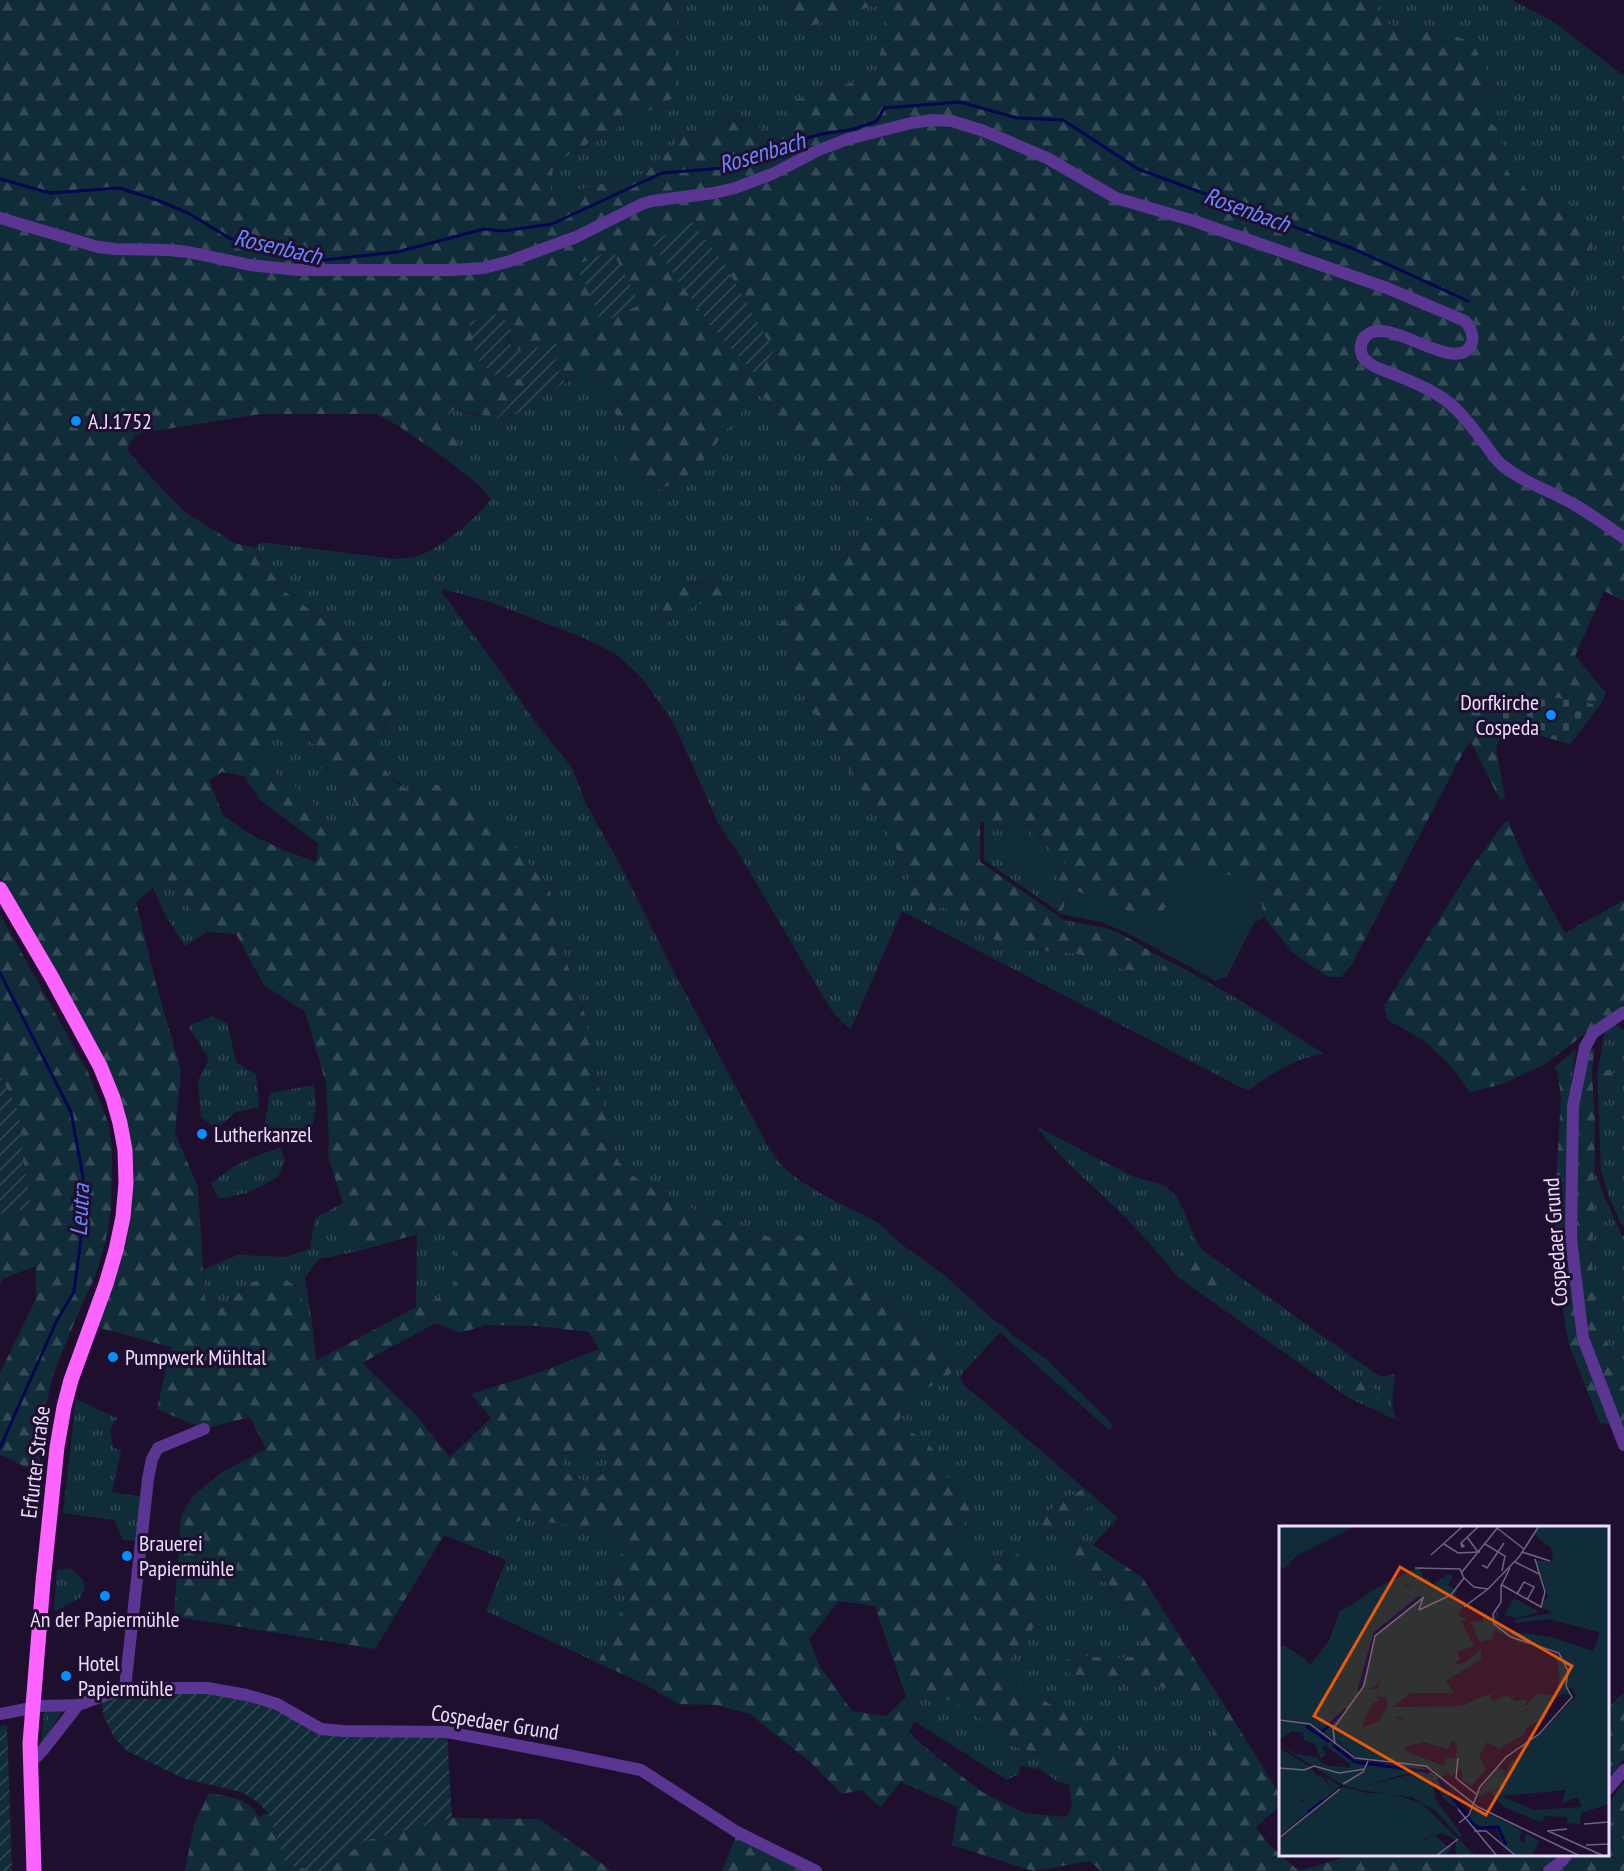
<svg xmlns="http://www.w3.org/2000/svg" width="1624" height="1871" font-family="'PT Sans Narrow',sans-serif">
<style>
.grass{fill:url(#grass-tufts);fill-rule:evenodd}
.forest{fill:url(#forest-firs);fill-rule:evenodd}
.cemetery{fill:url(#cemetery-stones)}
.garden{fill:url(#garden-furrows)}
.pitch{fill:#112c39}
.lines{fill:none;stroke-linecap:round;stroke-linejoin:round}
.stream{stroke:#050651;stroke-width:3}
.minor{stroke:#5a3592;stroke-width:12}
.tertiary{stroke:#5a3592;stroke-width:12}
.primary{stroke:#fc63ff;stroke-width:15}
.poi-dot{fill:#088fff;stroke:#1f0f2e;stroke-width:2}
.labels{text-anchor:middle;stroke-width:6;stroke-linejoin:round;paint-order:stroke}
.poi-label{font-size:22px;fill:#eddcff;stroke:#1f0f2e;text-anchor:start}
.street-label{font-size:22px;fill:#eddcff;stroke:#1f0f2e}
.water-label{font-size:24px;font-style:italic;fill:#6a86ff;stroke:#1f0f2e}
.inset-river{fill:none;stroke:#050651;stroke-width:3}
.inset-road{fill:none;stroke:#716182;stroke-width:1.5}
.view{fill:#e8590c;fill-opacity:0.15;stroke:#e8590c;stroke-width:3}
.inset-edge{fill:none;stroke:#eddcff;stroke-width:3}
</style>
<defs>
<pattern id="grass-tufts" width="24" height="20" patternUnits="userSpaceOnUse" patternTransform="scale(1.5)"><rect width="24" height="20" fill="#112c39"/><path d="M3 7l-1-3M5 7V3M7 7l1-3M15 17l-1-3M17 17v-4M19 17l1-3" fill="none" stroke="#344a57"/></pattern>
<pattern id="forest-firs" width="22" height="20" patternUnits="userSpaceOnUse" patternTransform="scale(1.5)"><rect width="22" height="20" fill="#112c39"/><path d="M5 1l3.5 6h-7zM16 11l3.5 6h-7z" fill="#344a57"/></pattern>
<pattern id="cemetery-stones" width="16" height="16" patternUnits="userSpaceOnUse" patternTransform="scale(1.5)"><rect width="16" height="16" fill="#112c39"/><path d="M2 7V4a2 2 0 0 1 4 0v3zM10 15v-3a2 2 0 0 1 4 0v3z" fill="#344a57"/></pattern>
<pattern id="garden-furrows" width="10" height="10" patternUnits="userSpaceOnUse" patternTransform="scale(1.5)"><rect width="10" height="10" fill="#112c39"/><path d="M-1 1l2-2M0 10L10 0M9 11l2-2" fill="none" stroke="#344a57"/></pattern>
</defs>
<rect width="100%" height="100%" fill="#1f0f2e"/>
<g class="grass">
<polygon points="677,0 778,0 808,27 888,1 877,75 794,100 777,139 746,119 683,136 645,173 550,197 553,167 572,152 675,97"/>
<path d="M 1374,0 L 1512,0 L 1554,22 L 1624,76 L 1624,340 L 1584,327 L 1569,308 L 1596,231 C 1568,215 1519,195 1504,165 C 1500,157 1501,142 1500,133 L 1487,120 L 1489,74 L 1437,30 L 1407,34 L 1381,20 Z"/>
<path d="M 579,375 L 590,377 L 602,391 L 609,406 L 619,419 L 635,433 L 624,442 L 625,472 L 655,496 L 656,490 L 670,485 L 712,451 L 721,436 L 757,393 L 766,399 L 774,415 L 830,466 L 876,524 L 777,627 L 792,646 L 798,657 L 787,663 L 785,671 L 798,670 L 804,695 L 888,833 L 910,875 L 945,907 L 995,940 L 1023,949 L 1075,953 L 1117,967 L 1139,972 L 1155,959 L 1157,955 L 1170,962 L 1162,967 L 1180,974 L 1179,966 L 1243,1002 L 1324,1054 C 1297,1057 1269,1075 1248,1091 L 902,911 L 851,1029 L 849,1028 L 837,1017 L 828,1005 L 738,852 L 719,825 L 674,724 L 643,679 L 616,654 L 584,638 L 487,601 L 443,589 L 441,591 L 495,664 L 536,723 L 573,769 L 585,802 L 623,870 L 675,974 L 769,1148 L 784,1168 L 802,1182 L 829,1198 L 877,1222 L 901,1244 L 943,1274 L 997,1323 L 1002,1325 L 1012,1335 L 1046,1359 L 1113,1425 L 1109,1430 L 1000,1332 L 960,1376 L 963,1384 L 1084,1488 L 1039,1517 L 1051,1531 L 1098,1500 L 1118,1518 L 1093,1545 L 1064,1544 L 1070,1564 L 1085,1580 L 1105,1581 C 1122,1603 1143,1627 1144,1656 L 1126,1658 L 1073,1656 L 1067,1674 L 1128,1681 L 1170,1689 L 1205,1694 L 1214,1689 L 1223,1703 L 1213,1710 L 1212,1748 L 1196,1751 L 1178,1744 L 1156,1754 L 1132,1755 L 1096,1738 L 1059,1709 L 1018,1686 L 1003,1666 L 1027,1641 L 1040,1576 L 1040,1552 L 1027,1547 L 1001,1564 L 981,1562 L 959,1540 L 971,1504 L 949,1484 L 945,1468 L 896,1424 L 915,1396 L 932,1384 L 930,1338 L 910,1321 L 894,1311 L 837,1259 L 829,1243 L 812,1235 L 770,1237 L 733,1227 L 663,1195 L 629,1173 L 619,1162 L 612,1142 L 589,1044 L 586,1018 L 560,943 L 549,885 L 446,783 L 409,790 C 382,773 370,757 386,724 C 391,713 396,714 396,699 L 362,648 L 284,591 L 258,554 L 256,548 L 260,542 L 395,559 C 402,558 411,558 418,556 C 441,548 477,518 491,499 L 480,486 L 445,458 L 458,447 L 456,434 L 448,416 L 454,410 L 474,415 L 508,417 ZM 718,580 L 724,594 L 698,604 L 656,615 L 676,586 Z"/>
<polygon points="272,731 296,732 314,744 320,768 339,778 356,805 345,830 330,823 315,804 291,783 276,774 266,763 262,753"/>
<polygon points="1020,823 1067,862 1049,905 984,860 984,827 1009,828"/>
<polygon points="171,883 207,932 185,946 165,915 153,888"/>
<polygon points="1064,920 1101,927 1079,930 1070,930"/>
<polygon points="212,1016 227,1023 236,1062 256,1074 259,1107 236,1112 217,1129 201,1117 198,1081 209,1059 188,1026"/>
<polygon points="1614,1024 1624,1030 1624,1226 1621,1224 1609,1197 1601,1171 1598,1094 1610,1095 1607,1070 1597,1076 1604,1035 1606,1030"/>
<polygon points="314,1085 316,1105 311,1135 298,1143 287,1129 264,1126 270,1093"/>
<path d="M 1036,1126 C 1068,1143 1099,1159 1130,1175 C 1143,1181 1157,1180 1169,1189 C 1189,1207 1188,1237 1205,1252 L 1373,1372 L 1383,1377 L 1395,1374 L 1392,1403 L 1396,1420 L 1351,1399 L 1365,1392 L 1350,1378 L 1340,1392 L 1210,1300 C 1219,1291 1224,1286 1222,1273 L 1204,1260 L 1191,1247 L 1176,1259 L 1177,1276 C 1160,1256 1143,1235 1124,1216 C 1095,1187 1061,1160 1036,1126 Z"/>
<path d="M 280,1148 L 285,1161 L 278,1177 L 247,1193 L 219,1199 L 211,1184 C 235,1164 250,1157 280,1148 Z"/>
<polygon points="1595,1171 1605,1198 1622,1236 1624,1235 1624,1389 1597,1313 1592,1265"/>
<polygon points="343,1203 341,1231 359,1251 319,1259 305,1277 312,1323 296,1286 278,1275 249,1283 231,1301 213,1312 205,1301 204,1269 238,1255 285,1257 310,1249 315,1218"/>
<polygon points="435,1229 456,1231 455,1291 416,1307 417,1233"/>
<polygon points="76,1399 117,1418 110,1430 113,1447 121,1451 112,1492 143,1497 139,1541 123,1540 114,1520 63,1513"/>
<polygon points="591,1449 614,1454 613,1466 589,1484 563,1471 561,1455"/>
<polygon points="523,1519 602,1529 625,1546 605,1585 627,1598 598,1663 486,1611 506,1560 469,1545"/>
<polygon points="70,1568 83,1580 85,1588 80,1598 56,1611 54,1609 57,1570"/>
<polygon points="937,1695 974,1711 999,1741 1045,1756 1085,1780 1069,1784 1058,1782 1040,1769 1020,1766 1019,1774 1007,1780 914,1721 906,1697"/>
<polygon points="62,1711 41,1746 44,1712"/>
<polygon points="1622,1818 1624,1818 1624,1856 1620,1857 1612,1841 1612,1823"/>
</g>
<g class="forest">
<path d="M 0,0 L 677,0 L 675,97 L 572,152 L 553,167 L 550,197 L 645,173 L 683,136 L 746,119 L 777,139 L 794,100 L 877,75 L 888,1 L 808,27 L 778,0 L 1374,0 L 1381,20 L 1407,34 L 1437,30 L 1472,42 L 1489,74 L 1487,120 L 1501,132 L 1503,163 L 1511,176 L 1532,195 L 1550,191 L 1581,211 L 1596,231 L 1569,308 L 1584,327 L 1624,340 L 1624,601 L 1604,591 L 1575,656 L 1606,693 L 1600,705 L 1512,691 L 1501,715 L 1505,726 L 1496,748 L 1505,798 L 1500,800 L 1471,742 L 1466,747 L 1352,964 L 1341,977 L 1328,977 L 1293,953 L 1264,917 L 1260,897 L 1193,859 L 1157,922 L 1071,889 L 1061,914 L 1049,905 L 1066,862 L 1020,823 L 1009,828 L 984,827 L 984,822 L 980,822 L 980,862 L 1064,920 L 1070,930 C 1081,931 1090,927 1100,927 C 1113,927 1145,948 1157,955 L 1150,966 L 1139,972 L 1117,967 L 1075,953 L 1023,949 L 995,940 L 945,907 L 930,912 L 898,898 L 910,875 L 888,833 L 804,695 L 798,670 L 785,671 L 782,668 L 787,663 L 798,657 L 792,646 L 777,627 L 876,524 L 830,466 L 774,415 L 766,399 L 758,393 L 721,436 L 712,451 L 692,473 L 670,485 L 656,490 L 655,497 L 625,472 L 616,457 L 624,442 L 635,433 L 619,419 L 609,406 L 602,391 L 590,377 L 579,375 L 565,382 L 554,363 L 513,348 L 500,313 L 493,375 L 526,380 L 528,384 L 497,418 L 453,410 L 448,416 L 456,434 L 458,447 L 445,458 L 397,425 L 376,414 L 260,414 L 154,431 C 139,432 132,435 127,450 L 150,476 L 185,512 L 234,543 L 256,548 L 258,554 L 284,591 L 362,648 L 396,699 C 396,711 393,712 387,721 C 376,740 376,764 393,779 C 397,784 404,787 409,790 L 446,783 L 457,786 L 549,885 L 560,943 L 586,1018 L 589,1044 L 612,1142 L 619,1162 L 629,1173 L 663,1195 L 733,1227 L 770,1237 L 812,1235 L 829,1243 L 837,1259 L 894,1311 L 910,1321 L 952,1356 L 956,1370 L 915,1396 L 896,1424 L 927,1441 L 945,1468 L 949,1484 L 966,1490 L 971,1504 L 959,1540 L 981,1562 L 1001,1564 L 1027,1547 L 1040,1552 L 1040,1576 L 1043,1604 L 1027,1641 L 1003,1666 L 1018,1686 L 1059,1709 L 1096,1738 L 1132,1755 L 1156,1754 L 1178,1744 L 1196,1751 L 1212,1748 L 1213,1710 L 1223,1703 L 1280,1795 L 1280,1806 L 1256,1827 L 1267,1843 L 1299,1871 L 1356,1854 L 1561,1855 L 1548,1866 L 1540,1871 L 1101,1871 L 1090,1861 L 1033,1871 L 952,1845 L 958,1807 L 901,1782 L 880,1807 L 862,1790 L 842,1794 L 811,1763 L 750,1714 L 716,1705 L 679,1704 L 642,1683 L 598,1663 L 627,1598 L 605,1585 L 625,1546 L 602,1529 L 523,1519 L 469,1545 L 444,1535 L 375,1649 L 174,1616 L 181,1516 L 192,1497 L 222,1472 L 266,1449 L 250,1417 L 204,1429 L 157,1409 L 171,1347 L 96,1327 L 129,1151 L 66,991 L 0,877 ZM 690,221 L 694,226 L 755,373 L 709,324 L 653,243 ZM 273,731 L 296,732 L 314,744 L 320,768 L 339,778 L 356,804 L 342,812 L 344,830 L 330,823 L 315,804 L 291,783 L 276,774 L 266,763 L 262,753 ZM 222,772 L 244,776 L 260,800 L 319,844 L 316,862 L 286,851 L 251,835 L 223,815 L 209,780 ZM 171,883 L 207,932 L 236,934 L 264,985 L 305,1012 L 326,1083 L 329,1141 L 328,1156 L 343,1203 L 341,1231 L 359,1251 L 435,1229 L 456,1231 L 455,1291 L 416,1307 L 316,1361 L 312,1323 L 296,1286 L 278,1275 L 249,1283 L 231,1301 L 213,1312 L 205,1301 L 198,1187 L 175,1133 L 181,1071 L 156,984 L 136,902 L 153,888 ZM 436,1323 L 460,1333 L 487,1325 L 537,1326 L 589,1332 L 599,1349 L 546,1370 L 471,1394 L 491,1418 L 450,1457 L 413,1412 L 362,1363 ZM 591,1449 L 614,1454 L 613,1466 L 589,1484 L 563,1471 L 562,1454 ZM 838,1601 L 875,1606 L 906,1697 L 886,1716 L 852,1711 L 820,1667 L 809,1639 ZM 937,1695 L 974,1711 L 999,1741 L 1045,1756 L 1084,1780 L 1069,1784 L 1072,1807 L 1066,1817 L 1024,1813 L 982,1792 L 937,1757 L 909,1733 L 914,1721 L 906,1697 Z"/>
<polygon points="718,580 725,594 656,622 656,615 665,592 676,586"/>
<polygon points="1508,821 1527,865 1565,933 1624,900 1624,1004 1545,1064 1503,1084 1470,1092 1451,1066 1426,1042 1387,1019 1384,1006 1474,864 1505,822"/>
<polygon points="0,914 88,1072 109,1125 112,1152 111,1209 105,1244 96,1274 74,1323 53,1375 43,1418 39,1473 0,1455 0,1373 36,1299 36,1266 4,1278 0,1283 0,1214 32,1208 22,1155 19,1113 0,1075"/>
<polygon points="1170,962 1179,966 1180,974 1176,980 1167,982 1162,975 1162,967"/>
<polygon points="1591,1047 1594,1050 1592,1075 1595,1120 1594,1204 1592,1265 1597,1313 1624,1389 1624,1437 1588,1338 1576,1240 1578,1084 1585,1055"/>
<polygon points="1576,1049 1571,1082 1567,1170 1581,1338 1612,1424 1600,1423 1569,1345 1559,1287 1554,1217 1561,1097 1557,1071 1554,1068"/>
<polygon points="1607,1070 1616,1074 1620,1082 1617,1092 1610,1095 1598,1094 1597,1076"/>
<path d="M 1191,1247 L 1204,1260 L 1222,1273 C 1224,1286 1219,1291 1210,1300 L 1177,1276 L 1176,1259 L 1188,1248 Z"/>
<path d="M 1350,1378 C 1364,1380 1374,1388 1386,1396 L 1383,1401 L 1365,1392 L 1351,1399 L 1340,1392 Z"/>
<polygon points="1084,1488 1098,1500 1050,1531 1043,1525 1039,1517"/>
<path d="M 1064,1544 L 1093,1545 L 1142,1577 L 1214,1689 L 1205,1694 L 1170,1689 L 1128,1681 L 1067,1674 L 1059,1665 L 1072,1656 L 1126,1658 L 1143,1655 C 1143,1627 1122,1603 1106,1581 L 1085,1580 L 1070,1564 L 1048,1547 Z"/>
<polygon points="1624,1692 1624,1759 1608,1779 1608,1708"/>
<polygon points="1624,1782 1624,1818 1622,1818 1612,1823 1612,1841 1620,1857 1624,1856 1624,1871 1556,1871 1572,1855 1608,1854 1608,1805"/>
<path d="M 209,1793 C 229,1797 247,1797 259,1817 L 268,1813 L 286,1863 L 313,1871 L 185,1871 L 194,1824 Z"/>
<polygon points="452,1818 539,1819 612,1871 327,1871 364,1841"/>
<polygon points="736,1836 803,1871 722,1871"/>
</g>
<polygon class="cemetery" points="1512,691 1600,705 1570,744 1505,726 1499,703"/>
<g class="garden">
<polygon points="690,220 725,265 774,351 755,374 709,324 652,243"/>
<polygon points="612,250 640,305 602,322 576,265"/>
<path d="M 500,313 L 512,331 L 507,337 L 513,348 L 524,352 L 553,342 L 562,348 L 554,363 L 565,382 C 545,395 522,417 497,418 L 528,384 L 526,380 L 493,375 L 476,357 L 469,322 Z"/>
<polygon points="0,1075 19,1113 22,1155 32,1208 0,1214"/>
<polygon points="125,1688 247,1695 321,1729 447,1732 452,1818 364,1841 327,1871 313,1871 286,1864 268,1813 258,1802 241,1792 182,1778 127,1751 114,1737 104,1717 101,1700"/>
<polygon points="7,1725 12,1871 0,1871 0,1726"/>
</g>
<g class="pitch">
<polygon points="1015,833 1058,865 1046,896 996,857"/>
<polygon points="1193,859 1243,881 1260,897 1264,917 1254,923 1226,978 1222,977 1216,981 1133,936 1102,922 1061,914 1071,889 1157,922"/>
</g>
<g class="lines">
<g class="stream">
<polyline points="0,179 50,193 119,188 157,200 188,213 231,239 324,260 397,252 484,229 503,231 552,224 662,173 723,168 780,145 822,134 854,129 877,121 884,108 960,102 1017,118 1063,120 1138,169 1354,249 1468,301"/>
<polyline points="0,973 71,1112 83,1177 82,1230 74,1292 57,1320 0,1448"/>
</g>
<g class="minor">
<polyline points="1624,1012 1593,1033 1585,1047 1573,1106 1571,1239 1583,1338 1624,1445"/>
<polyline points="125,1688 148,1479 152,1459 158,1448 204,1429"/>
<polyline points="0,1714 41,1706 78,1705 125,1688 207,1688 247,1695 277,1704 321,1729 343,1731 447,1732 573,1756 641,1770 737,1832 816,1871"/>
<polyline points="30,1764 43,1750 78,1705"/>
<polyline points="1608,1789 1624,1770"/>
<polyline points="1549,1871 1562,1861 1567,1854"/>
</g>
<path class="tertiary" d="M 0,218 L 98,247 L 116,249 L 168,250 L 188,252 L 250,265 L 297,270 L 453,270 L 484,268 L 510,261 L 576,237 L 642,204 L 652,201 L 714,193 L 735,188 L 772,174 L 819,150 L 848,139 L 911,123 L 932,120 L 952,121 L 984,131 L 1047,158 L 1116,198 L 1194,221 L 1387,288 L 1465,321 C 1470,327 1474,334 1472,342 C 1460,379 1390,315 1367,335 C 1363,339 1360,345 1361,351 C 1361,355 1364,359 1368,362 C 1374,368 1384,370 1393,374 C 1408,380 1424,386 1438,395 C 1458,407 1471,426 1485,444 C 1490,451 1495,459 1502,465 C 1524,483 1551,491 1575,505 C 1592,515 1608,526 1624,538"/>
<polyline class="primary" points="0,889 51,976 100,1066 113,1098 120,1123 125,1150 126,1183 123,1217 116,1250 106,1284 71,1380 64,1407 57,1447 43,1582 30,1743 34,1871"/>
</g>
<g class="poi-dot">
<circle cx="76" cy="421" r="6"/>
<circle cx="1551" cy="715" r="6"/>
<circle cx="202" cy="1134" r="6"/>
<circle cx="113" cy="1357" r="6"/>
<circle cx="127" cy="1556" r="6"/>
<circle cx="105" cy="1596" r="6"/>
<circle cx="66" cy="1676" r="6"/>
</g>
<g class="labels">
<g class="poi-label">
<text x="88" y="429">A.J.1752</text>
<text x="1539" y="710" text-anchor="end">Dorfkirche<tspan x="1539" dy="25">Cospeda</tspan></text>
<text x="214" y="1142">Lutherkanzel</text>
<text x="125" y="1365">Pumpwerk Mühltal</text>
<text x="139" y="1551">Brauerei<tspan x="139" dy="25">Papiermühle</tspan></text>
<text x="105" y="1627" text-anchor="middle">An der Papiermühle</text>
<text x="78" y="1671">Hotel<tspan x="78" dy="25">Papiermühle</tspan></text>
</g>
<g class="street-label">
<text transform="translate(1555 1242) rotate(-94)" y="8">Cospedaer Grund</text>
<text transform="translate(35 1462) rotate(-83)" y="8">Erfurter Straße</text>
<text transform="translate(495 1722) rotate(9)" y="8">Cospedaer Grund</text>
</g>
<g class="water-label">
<text transform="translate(762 153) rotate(-17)" y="8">Rosenbach</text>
<text transform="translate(1247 210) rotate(20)" y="8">Rosenbach</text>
<text transform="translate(278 247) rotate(13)" y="8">Rosenbach</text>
<text transform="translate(80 1210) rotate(-87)" y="8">Leutra</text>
</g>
</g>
<g transform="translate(1279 1526)">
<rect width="330" height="330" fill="#1f0f2e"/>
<path d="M 0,0 L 77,0 L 17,30 L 5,43 L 0,40 ZM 261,0 L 330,0 L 330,207 L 308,202 L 303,158 L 300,161 L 294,157 L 309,139 L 305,132 L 290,133 L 270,119 L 241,113 L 215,98 L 217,85 L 220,87 L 217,93 L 235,106 L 272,111 L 314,125 L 321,107 L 316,105 L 269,93 L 236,97 L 237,93 L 274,87 L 262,81 L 269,70 L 257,34 L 271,36 L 274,32 L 272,22 L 254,8 ZM 136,43 L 141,43 L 144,52 L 149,52 L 153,58 L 149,62 L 127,59 L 110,64 L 101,60 ZM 93,65 L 95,77 L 80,88 L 68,82 ZM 235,72 L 257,84 L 259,87 L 237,92 L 225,89 ZM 82,108 L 89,113 L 89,126 L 82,150 L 71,128 ZM 50,115 L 50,143 L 44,153 L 31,139 ZM 202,124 L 202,133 L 167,155 L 175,167 L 132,167 L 113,181 L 184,180 L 194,174 L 225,163 L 211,169 L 213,175 L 229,169 L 232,174 L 234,168 L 234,175 L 248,173 L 246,181 L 257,168 L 260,171 L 257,179 L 241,186 L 233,177 L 231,183 L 214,183 L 210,175 L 193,180 L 176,195 L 146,187 L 128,195 L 120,191 L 99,196 L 109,179 L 107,172 L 97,170 L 101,156 L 115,156 L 111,141 L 130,137 L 134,152 L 164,153 ZM 191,290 L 220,301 L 230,319 L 244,330 L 238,330 L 223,317 L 217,302 L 196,304 L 188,292 Z" fill="#112c39"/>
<path d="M 169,48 L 174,51 L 169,59 L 178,64 L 175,74 L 185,80 L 179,89 L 188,94 L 182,95 L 195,120 L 178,126 L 181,133 L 174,139 L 185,137 L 165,155 L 134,152 L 130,137 L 112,141 L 116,156 L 101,156 L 90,164 L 99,162 L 97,170 L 101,174 L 93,178 L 83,201 L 114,191 L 128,195 L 132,190 L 146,187 L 176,195 L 193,180 L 210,175 L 214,183 L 231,183 L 233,177 L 244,186 L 257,179 L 260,172 L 257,168 L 276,170 L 281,151 L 275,124 L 242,117 L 215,104 L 214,113 L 201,116 L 191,95 L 204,96 L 204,87 L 213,92 L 217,102 L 221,99 L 241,113 L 270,119 L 290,133 L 310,130 L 308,136 L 314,130 L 311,138 L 316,140 L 316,141 L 310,139 L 309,148 L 306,143 L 307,167 L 310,192 L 326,199 L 325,205 L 330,207 L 330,278 L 302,287 L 301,298 L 288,297 L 288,291 L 265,290 L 264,296 L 251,292 L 224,280 L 211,266 L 222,263 L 231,237 L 247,225 L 243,220 L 261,208 L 297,170 L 292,161 L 288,163 L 292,169 L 284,168 L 275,173 L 262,194 L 247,202 L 245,208 L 220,223 L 208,216 L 200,231 L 207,243 L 193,260 L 184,254 L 182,242 L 173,250 L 168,246 L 162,252 L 153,242 L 79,232 L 36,200 L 0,194 L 0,122 L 5,119 L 26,133 L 44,152 L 50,143 L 50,115 L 60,86 L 68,81 L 80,88 L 82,83 L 95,77 L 93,65 L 101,60 L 110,64 L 117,57 L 130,61 L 141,56 L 149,62 ZM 83,109 L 89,113 L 89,126 L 82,150 L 80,133 L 71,127 ZM 173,214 L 178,217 L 177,233 L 167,232 L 166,240 L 125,225 L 126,221 L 144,216 L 169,223 ZM 287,264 L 283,277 L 299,271 L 303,281 L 254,284 L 223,270 ZM 0,196 L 18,196 L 39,205 L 67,230 L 88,237 L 81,247 L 65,256 L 84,247 L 89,237 L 138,239 L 157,249 L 188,289 L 167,275 L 153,254 L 157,274 L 183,309 L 181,312 L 158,286 L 133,271 L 144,261 L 148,251 L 134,247 L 118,250 L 89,259 L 87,265 L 64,259 L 0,219 L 17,228 L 37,231 L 46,239 L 71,242 L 71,238 L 46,219 L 43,222 L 47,229 L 41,232 L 37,219 L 25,214 L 24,207 L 13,205 L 0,214 ZM 0,222 L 31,241 L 39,251 L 19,268 L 20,276 L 35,274 L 54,264 L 45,250 L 61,260 L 0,310 ZM 64,261 L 88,267 L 85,286 L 113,268 L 142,277 L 197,330 L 177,330 L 177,314 L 163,307 L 144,313 L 134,330 L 0,330 L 0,313 Z" fill="#112c39" fill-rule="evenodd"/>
<path d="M 261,0 L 293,0 L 277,20 L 256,9 Z" fill="#112c39"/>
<path d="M 218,241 L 226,245 L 225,260 L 197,271 ZM 138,247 L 148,251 L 145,261 L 133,271 L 87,265 L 89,259 ZM 41,248 L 54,264 L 41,275 L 29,279 L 23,273 L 20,277 L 15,272 ZM 88,267 L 113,268 L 107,287 L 84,285 ZM 194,281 L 243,304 L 240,314 L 245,317 L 247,307 L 260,315 L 253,330 L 244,330 L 230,319 L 220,301 L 191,290 ZM 155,309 L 168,320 L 174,319 L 167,330 L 134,330 L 131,324 L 137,318 Z" fill="#112c39"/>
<path class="inset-river" d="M 80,165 L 96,107 L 141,71M 27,200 L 50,216M 43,206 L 67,183M 54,219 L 76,236 L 150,246M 159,253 L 194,298 L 200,302 L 219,301 L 227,319M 29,286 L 44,275"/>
<path class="inset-road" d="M 218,2 L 245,23M 188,11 L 199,26M 182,17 L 183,21 L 185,20 L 182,17 L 200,0M 165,18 L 179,27 L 201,26M 206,18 L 226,30 L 223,45M 243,26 L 271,35M 152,29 L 184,0M 236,36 L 260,48M 203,39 L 208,42 L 225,17M 136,42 L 181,43 L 185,52M 183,46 L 220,0M 185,52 L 195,61 L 209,63 L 240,31 L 260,0M 223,59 L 262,81 L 266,66 L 256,33M 238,68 L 245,56 L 255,61 L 248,74M 185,81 L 209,63M 140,84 L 172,69 L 185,52M 0,194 L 31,198 L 76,232 L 147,240 L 199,281 L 301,330M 56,218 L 54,203 L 85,160 L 96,110 L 144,72 L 140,84M 179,232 L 177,252 L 197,268M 0,242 L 25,244 L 35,240 L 60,247 L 86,243M 64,258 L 84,246 L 89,235M 179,283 L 218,330M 180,297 L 190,289 L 201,261 L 227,231 L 260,208 L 293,171 L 287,160 L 289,145 L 280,127 L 232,111 L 215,98 L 214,88 L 222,76 L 222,60 L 231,42M 305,298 L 330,296M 195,305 L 207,305 L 237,330M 268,305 L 288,303M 269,305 L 325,330M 0,312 L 61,263M 307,319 L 330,318M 157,330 L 179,313"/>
<path class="view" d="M 121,41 L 293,140 L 207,289 L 35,190 Z"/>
<rect width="330" height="330" class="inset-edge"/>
</g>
</svg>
